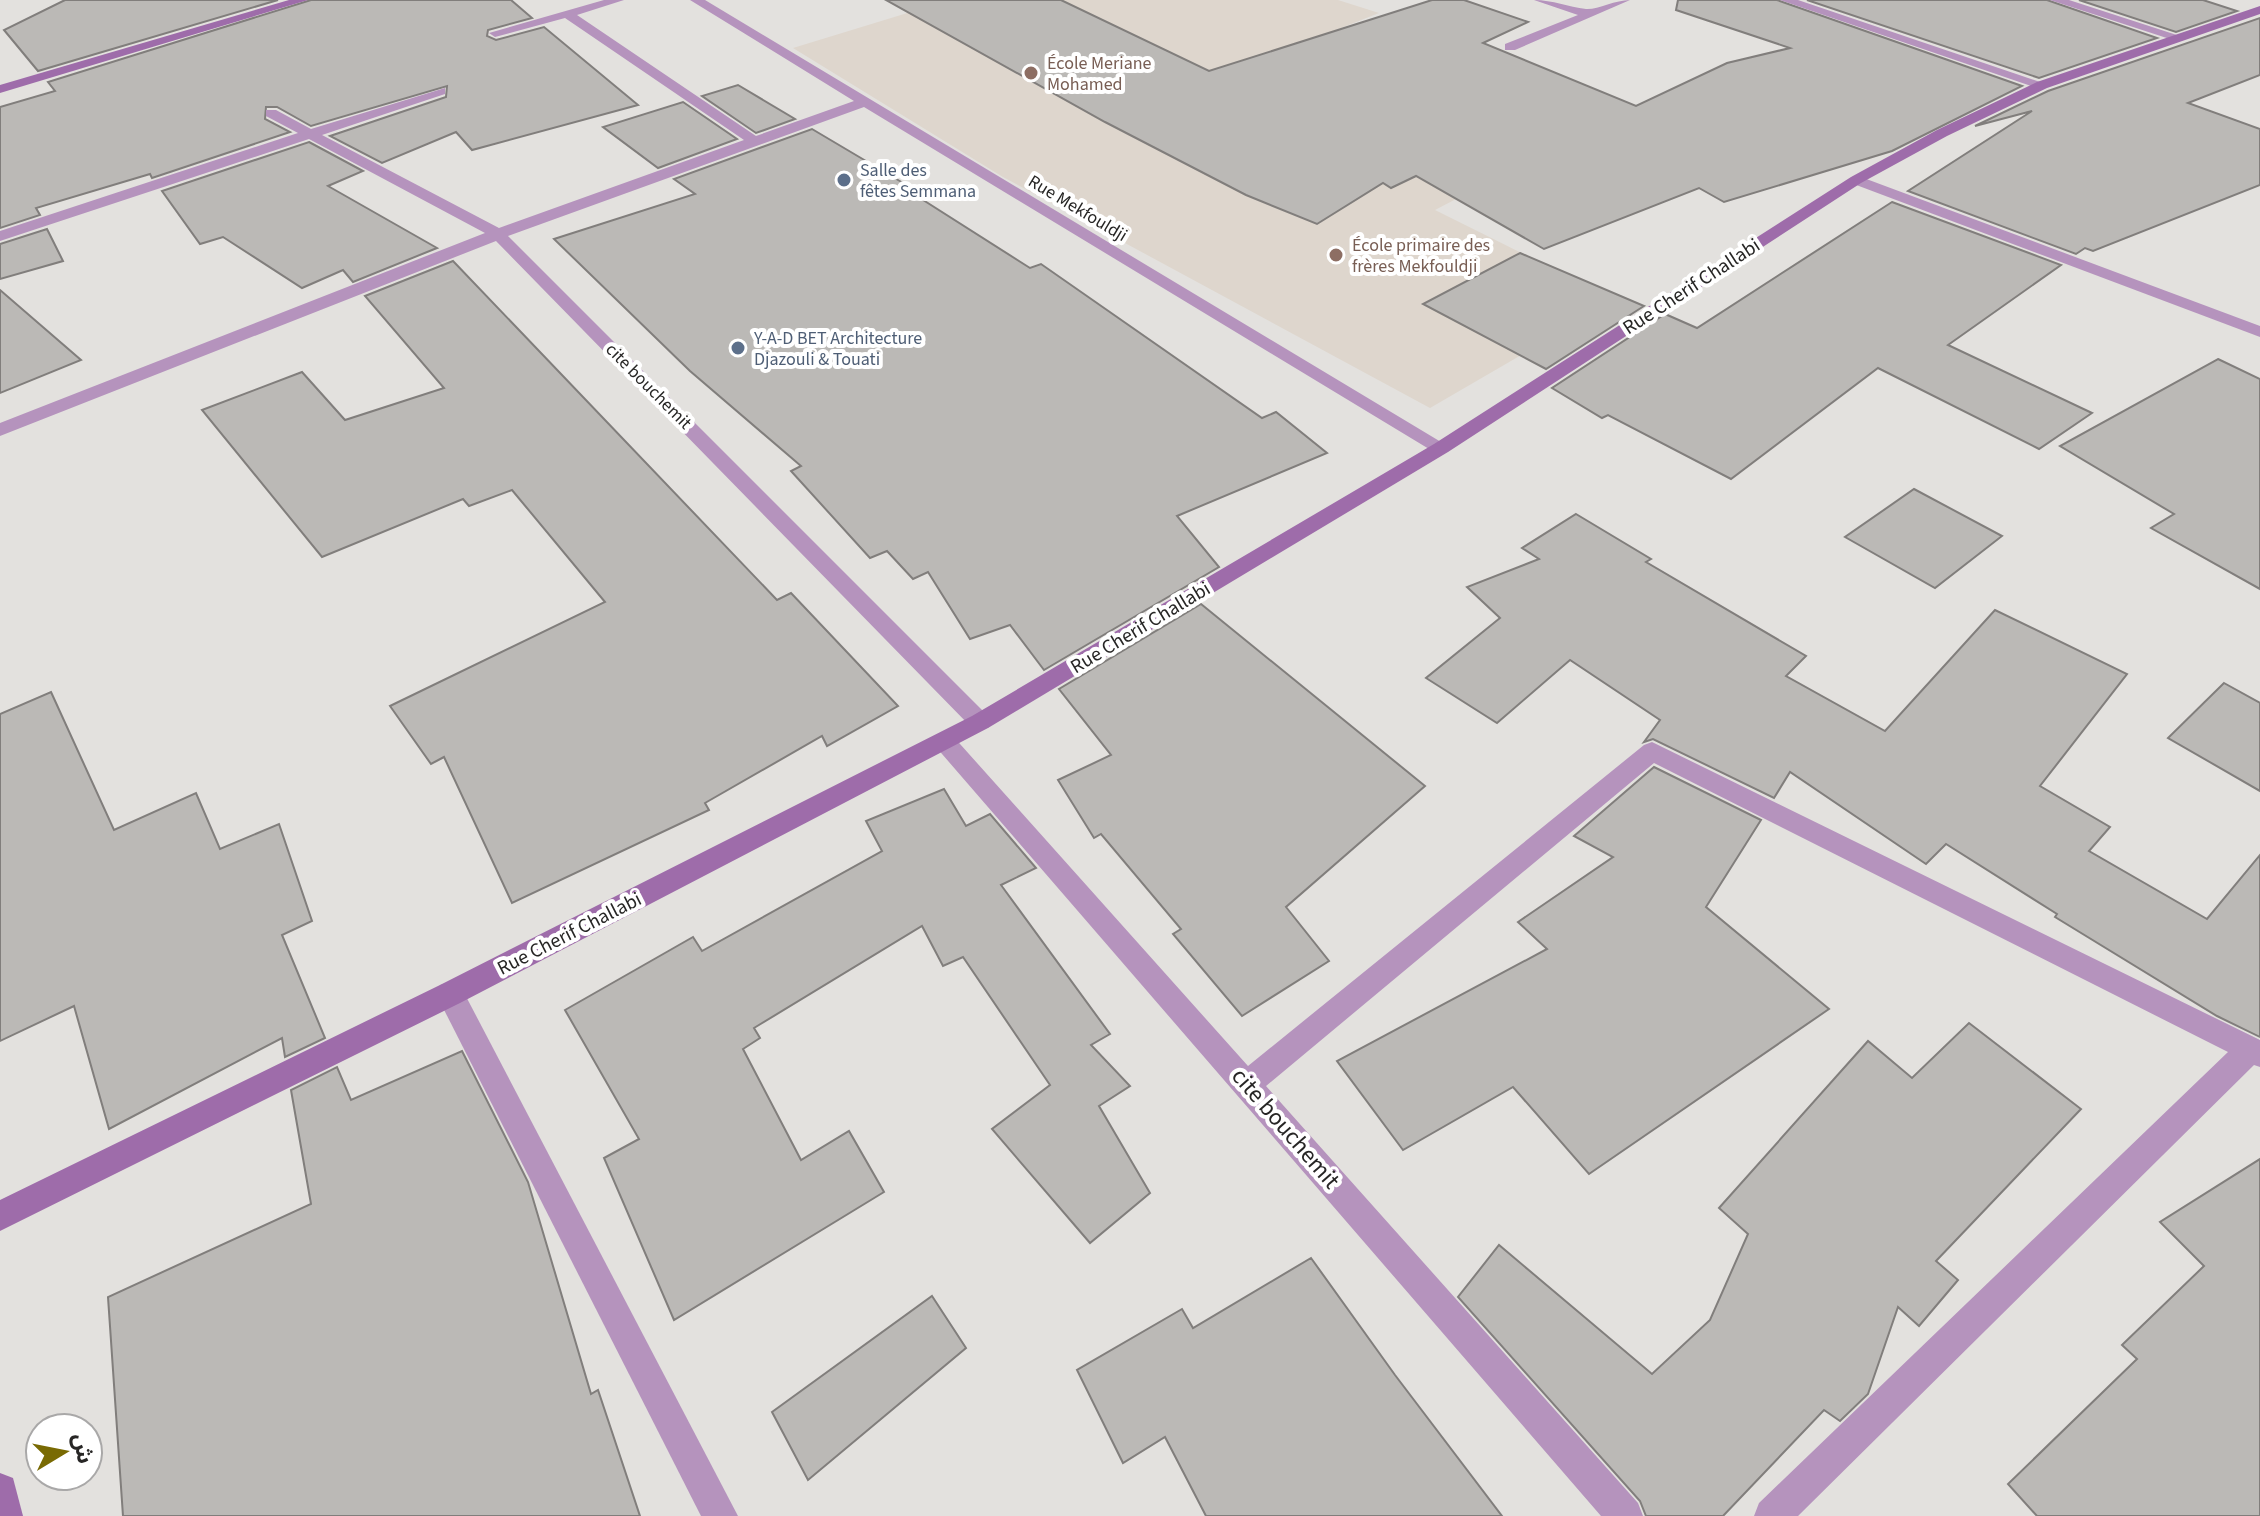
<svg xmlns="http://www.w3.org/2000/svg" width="2260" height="1516" font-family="'Source Sans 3','Noto Sans Arabic',sans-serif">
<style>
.built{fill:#ded6cd}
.building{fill:#bbb9b6;stroke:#817e7c;stroke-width:2}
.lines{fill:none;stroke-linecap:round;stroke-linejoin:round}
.street{fill:#b593bd;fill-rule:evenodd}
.secondary{fill:#9e6caa;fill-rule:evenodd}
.education-dot{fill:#8d6e63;stroke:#fff;stroke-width:3}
.service-dot{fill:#5c6f8a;stroke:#fff;stroke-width:3}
.labels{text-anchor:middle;stroke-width:8;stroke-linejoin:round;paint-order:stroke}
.far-education-label{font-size:18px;fill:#785e54;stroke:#fff;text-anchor:start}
.far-service-label{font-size:18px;fill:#4e5e75;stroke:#fff;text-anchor:start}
.far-street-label{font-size:18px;fill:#272625;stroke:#fff}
.street-label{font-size:20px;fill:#272625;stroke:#fff}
.near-street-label{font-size:24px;fill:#272625;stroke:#fff}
</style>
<rect width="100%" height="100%" fill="#e3e1de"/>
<polygon class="built" points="914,0 1338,0 1379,13 1164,98 1481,186 1435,210 1616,300 1430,408 1003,177 793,48 927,7"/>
<g class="building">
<polygon points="65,0 278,0 38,71 4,30"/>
<polygon points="311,0 511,0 532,18 488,30 487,36 496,40 544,27 638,105 472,150 456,132 382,163 330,136 446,97 447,86 311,126 277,107 266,107 265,119 290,132 152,178 150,174 36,208 40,215 0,228 0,107 55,91 48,82"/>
<polygon points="886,0 1061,0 1209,71 1432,0 1464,0 1528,22 1483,43 1636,106 1727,63 1790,48 1676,10 1678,0 1777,0 2022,86 1892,151 1724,202 1699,188 1544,249 1416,176 1391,188 1383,183 1317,224 1246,195 1105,122"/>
<polygon points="1807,0 2047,0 2157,38 2039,78"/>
<polygon points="2079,0 2203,0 2237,11 2176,32"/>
<polygon points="2260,18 2260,75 2188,103 2260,129 2260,185 2093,251 2085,248 2076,254 1908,191 2032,111 1975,126 2048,91"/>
<polygon points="738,85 795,119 756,133 702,96"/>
<polygon points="683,102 737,139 658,168 603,127"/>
<polygon points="812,129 925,196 920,198 1030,268 1041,264 1262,418 1276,412 1327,453 1177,516 1219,567 1044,670 1010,625 970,639 928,572 913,579 887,551 870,558 791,471 801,466 690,371 554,239 695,194 674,179"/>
<polygon points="309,142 363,171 328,186 437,248 353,282 343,270 302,288 223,237 200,244 162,191"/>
<polygon points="1892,202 2061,265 1948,345 2092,413 2039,449 1878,368 1731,479 1608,415 1602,418 1552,388 1665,314 1697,328"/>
<polygon points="47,229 63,261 0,279 0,244"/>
<polygon points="1520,253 1644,306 1546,369 1423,304"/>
<polygon points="453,261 777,600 791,593 898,706 827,746 822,736 705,803 709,810 512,903 444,757 431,764 390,706 605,602 512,490 469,506 463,499 322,557 202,410 302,372 345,420 444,388 365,296"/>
<polygon points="0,290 81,360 0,393"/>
<polygon points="2218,359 2260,379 2260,589 2151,528 2174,514 2060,446"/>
<polygon points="1914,489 2002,536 1935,588 1845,537"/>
<polygon points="1576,514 1651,559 1646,562 1806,656 1786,676 1885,731 1995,610 2127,674 2040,786 2110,827 2089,851 2207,919 2260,855 2260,1037 2217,1016 2055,917 2057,914 1946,844 1926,864 1790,772 1774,798 1653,739 1644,742 1660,720 1570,660 1497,723 1426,678 1500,618 1467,587 1539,559 1522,548"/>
<polygon points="1201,604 1425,786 1286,907 1329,961 1242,1016 1173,934 1181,929 1101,834 1094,838 1058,780 1111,755 1059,689"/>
<polygon points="2224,683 2260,703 2260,791 2168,738"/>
<polygon points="51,692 114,830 196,793 220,849 279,824 312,921 282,935 325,1038 285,1057 282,1038 109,1129 74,1006 0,1041 0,714"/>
<polygon points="1654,767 1761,820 1706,907 1829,1009 1589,1174 1513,1087 1403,1150 1337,1061 1547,949 1518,922 1613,857 1574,836"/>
<polygon points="944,789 966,826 990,814 1036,868 1001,885 1110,1034 1091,1045 1130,1086 1099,1106 1150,1193 1090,1243 992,1129 1050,1085 963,957 943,966 922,926 754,1028 760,1038 743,1049 801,1160 849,1131 884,1192 674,1320 604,1158 639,1139 565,1010 693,937 702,951 882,851 866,821"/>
<polygon points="1969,1023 2081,1109 1936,1261 1958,1280 1919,1326 1898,1307 1868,1394 1840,1421 1824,1410 1723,1516 1646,1516 1640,1501 1458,1297 1499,1245 1652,1374 1710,1320 1748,1234 1719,1208 1868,1041 1912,1078"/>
<polygon points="462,1051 528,1182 591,1394 598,1390 640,1516 123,1516 108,1297 311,1204 291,1090 337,1067 351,1100"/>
<polygon points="2260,1159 2260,1516 2037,1516 2008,1484 2137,1359 2122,1345 2204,1266 2160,1222"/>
<polygon points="1311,1258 1395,1375 1502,1516 1206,1516 1165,1437 1123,1463 1077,1370 1182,1309 1193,1328"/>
<polygon points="932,1296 966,1348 808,1480 772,1412"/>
</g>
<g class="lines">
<g class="street">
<polygon points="604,0 624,0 577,15 756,136 854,101 690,0 705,0 1451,448 1441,454 1434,452 864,107 508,236 988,716 992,722 988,728 972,728 496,241 0,436 0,423 485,233 309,139 0,241 0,231 298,133 266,116 266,110 276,110 311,129 445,88 445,94 322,135 499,228 744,140 565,18 495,37 489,33"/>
<path d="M 1534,0 C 1553,0 1568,7 1586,9 C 1597,10 1615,0 1630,0 L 1515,50 L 1505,50 L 1505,44 L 1578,15 Z"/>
<polygon points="1780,0 1798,0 2049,85 2037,88"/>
<polygon points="2050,0 2069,0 2186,38 2176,41"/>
<polygon points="1851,177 1861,177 2260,326 2260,337 1851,183"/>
<polygon points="944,732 952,735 1248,1066 1644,745 1652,742 2260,1040 2260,1067 2254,1065 1798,1516 1754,1516 1759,1503 2228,1052 1654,763 1266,1086 1638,1503 1643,1516 1601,1516 936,747 932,741 936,735"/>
<polygon points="450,982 460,985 738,1516 701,1516 436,994 440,985"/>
</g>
<g class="secondary">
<polygon points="289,0 308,0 0,93 0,85"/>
<polygon points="2260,6 2260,14 2047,88 1947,136 1861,183 1448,452 988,728 460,1003 0,1231 0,1200 440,985 972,716 1434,444 1851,177 1937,130 2037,82"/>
<polygon points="0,1473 13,1478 23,1516 0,1516"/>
</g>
</g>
<g class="education-dot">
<circle cx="1031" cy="73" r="8"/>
<circle cx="1336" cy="255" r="8"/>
</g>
<g class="service-dot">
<circle cx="844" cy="180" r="8"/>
<circle cx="738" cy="348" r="8"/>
</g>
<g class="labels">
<g class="far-education-label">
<text x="1047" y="69">École Meriane<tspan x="1047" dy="21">Mohamed</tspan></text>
<text x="1352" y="251">École primaire des<tspan x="1352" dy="21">frères Mekfouldji</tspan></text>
</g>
<g class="far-service-label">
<text x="860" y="176">Salle des<tspan x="860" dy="21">fêtes Semmana</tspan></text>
<text x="754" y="344">Y-A-D BET Architecture<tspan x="754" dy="21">Djazouli &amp; Touati</tspan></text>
</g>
<g class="far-street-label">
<text transform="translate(1078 208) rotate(31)" y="6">Rue Mekfouldji</text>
<text transform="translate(649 386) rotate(45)" y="6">cite bouchemit</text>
</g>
<g class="street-label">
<text transform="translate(1691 286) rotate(-33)" y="7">Rue Cherif Challabi</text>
<text transform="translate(1140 627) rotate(-31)" y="7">Rue Cherif Challabi</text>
<text transform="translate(569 933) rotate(-27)" y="7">Rue Cherif Challabi</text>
</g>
<g class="near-street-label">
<text transform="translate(1286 1128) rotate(49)" y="8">cite bouchemit</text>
</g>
</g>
<g transform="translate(64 1452) rotate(80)"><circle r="38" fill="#ffffff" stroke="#a9a8a8" stroke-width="2"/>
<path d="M0-6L14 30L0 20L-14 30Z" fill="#796a03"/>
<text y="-12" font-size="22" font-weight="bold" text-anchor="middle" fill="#272625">ش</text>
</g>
</svg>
